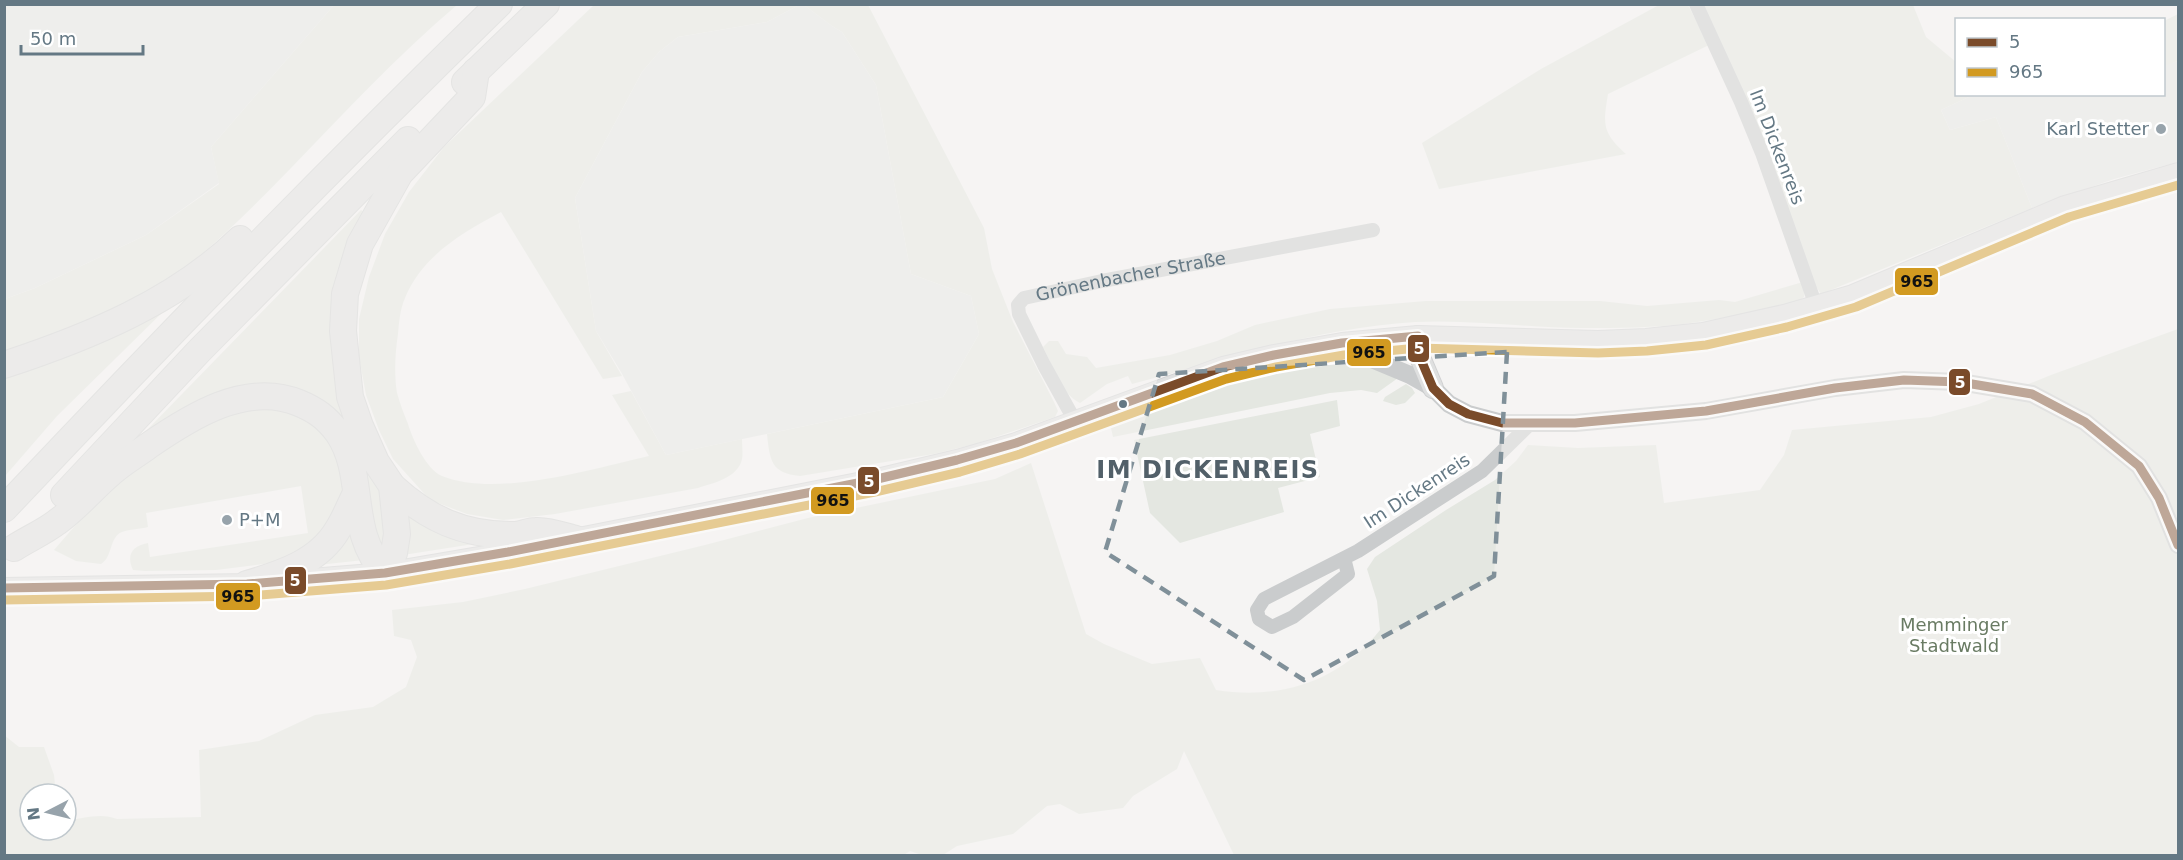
<svg xmlns="http://www.w3.org/2000/svg" width="2183" height="860" font-family="'DejaVu Sans',sans-serif">
<style>
.built{fill:#e5e6e5}
.green{fill:#e4e7e1}
.lines{fill:none;stroke-linecap:round;stroke-linejoin:round}
.secondary-casing{stroke:#d0d1d2;stroke-width:22}
.motorway-casing{stroke:#d0d1d1;stroke-width:28}
.minor{stroke:#cacccd;stroke-width:14}
.tertiary{stroke:#cacccd;stroke-width:18}
.secondary{stroke:#dfe0e0;stroke-width:20}
.motorway{stroke:#dfe0e0;stroke-width:26}
.bus-1-casing{stroke:#fff;stroke-width:14}
.bus-2-casing{stroke:#fff;stroke-width:14}
.bus-1{stroke:#7a4b2a;stroke-width:9}
.bus-2{stroke:#d29a21;stroke-width:9}
.marked{fill:none;stroke:#809099;stroke-width:4.5;stroke-dasharray:12 8;stroke-linejoin:round}
.poi-dot{fill:#97a3ab;stroke:#fff;stroke-width:2}
.bus-dot{fill:#647884;stroke:#fff;stroke-width:2}
.labels{text-anchor:middle;stroke-width:6;stroke-linejoin:round;paint-order:stroke}
.poi-label{font-size:18px;fill:#647884;stroke:#fff;text-anchor:end}
.street-label{font-size:18px;fill:#647884;stroke:#fff}
.park-label{font-size:18px;fill:#697b63;stroke:#fff}
.district-label{font-size:24px;font-weight:bold;letter-spacing:1.5px;fill:#526069;stroke:#fff}
.line-badge{stroke:#fff;stroke-width:2}
.badge-label{font-size:16px;text-anchor:middle;font-weight:bold;fill:#fff}
.pale-badge-label{font-size:16px;text-anchor:middle;font-weight:bold;fill:#111}
</style>
<rect width="100%" height="100%" fill="#f5f4f3"/>
<g class="built">
<polygon points="5,5 334,5 211,147 219,183 146,235 35,288 5,299"/>
<polygon points="799,5 804,5 832,26 842,32 876,85 911,274 971,296 979,334 943,397 666,455 621,372 596,331 575,198 642,72 659,52 678,37 767,22"/>
<polygon points="2178,61 2178,162 2114,179 2032,208 1996,117 1950,130 1941,110 1973,95 2164,94 2164,65"/>
</g>
<g class="green">
<path d="M 334,5 L 457,5 C 398,55 345,112 291,168 C 248,212 203,258 152,292 C 108,321 54,336 5,353 L 5,299 L 35,288 L 146,235 L 219,184 L 211,147 Z"/>
<path d="M 594,5 L 799,5 L 767,22 L 678,37 L 659,52 L 642,72 L 575,198 L 596,331 L 622,376 L 603,379 L 501,212 C 463,232 422,256 405,298 C 400,309 399,323 398,334 C 395,353 394,375 397,393 C 400,404 404,414 408,424 C 413,440 426,469 442,476 C 497,498 592,469 649,456 L 612,395 L 631,391 L 666,455 L 742,439 C 742,445 743,454 742,459 C 738,478 713,483 698,488 L 555,514 L 503,520 L 467,514 L 430,500 L 393,459 L 379,430 L 366,395 L 359,357 L 359,319 L 369,277 L 385,234 L 409,192 L 444,147 Z"/>
<path d="M 804,5 L 868,5 L 984,228 L 992,269 L 1013,322 L 1054,402 L 1058,411 L 1055,417 L 975,444 L 934,454 L 800,476 C 771,473 770,461 767,434 L 943,397 L 979,334 L 971,296 L 911,274 L 876,85 L 842,32 L 832,26 Z"/>
<path d="M 1659,5 L 1688,5 L 1709,45 L 1608,94 C 1603,125 1602,132 1626,154 L 1439,189 L 1422,143 L 1541,69 Z"/>
<polygon points="1701,5 1913,5 1926,37 1956,62 1956,94 1973,95 1941,110 1950,130 1996,117 2032,208 1821,294 1813,282"/>
<polygon points="2178,14 2178,61 2164,66 2164,21"/>
<polygon points="361,210 365,213 339,281 379,488 385,508 387,546 377,549 360,458 292,389 150,434 146,431"/>
<path d="M 1803,282 L 1805,290 L 1804,297 L 1798,302 C 1763,310 1727,318 1691,323 C 1655,328 1618,328 1582,328 C 1527,328 1471,319 1415,322 C 1317,328 1226,359 1132,384 L 1128,376 L 1107,384 L 1080,403 C 1061,394 1052,365 1043,347 L 1049,341 L 1058,341 L 1066,354 L 1087,357 L 1096,368 L 1170,355 L 1217,341 L 1255,325 L 1330,309 L 1426,301 L 1600,301 L 1647,306 L 1719,300 L 1735,302 Z"/>
<polygon points="177,298 57,416 5,476 5,374"/>
<path d="M 2178,329 L 2178,855 L 1234,855 L 1184,751 L 1177,769 L 1133,796 L 1123,808 L 1079,814 L 1060,804 L 1047,806 L 1013,834 L 957,846 L 943,855 L 922,855 L 910,851 L 902,856 L 5,855 L 4,735 L 19,747 L 44,747 L 54,775 L 56,794 L 30,794 L 30,830 L 66,830 L 66,820 C 84,819 100,812 117,819 L 201,817 L 199,750 L 259,741 L 315,715 L 373,707 L 406,687 L 417,657 L 411,640 L 394,636 L 392,610 L 463,602 L 525,589 L 705,545 L 808,518 L 995,479 L 1031,463 L 1086,634 L 1104,644 L 1152,664 L 1200,658 L 1216,690 C 1280,700 1339,682 1380,630 L 1377,601 L 1367,569 L 1375,557 L 1446,510 L 1495,480 L 1516,461 L 1528,445 L 1578,448 L 1656,445 L 1664,503 L 1760,490 L 1784,455 L 1792,430 L 1931,417 L 1979,404 L 2051,375 Z"/>
<path d="M 1305,365 L 1360,365 L 1373,368 L 1398,378 L 1377,393 L 1361,390 L 1330,393 L 1113,437 L 1111,428 L 1112,422 L 1116,418 C 1173,392 1242,368 1305,365 Z"/>
<polygon points="1406,384 1412,388 1415,393 1405,403 1396,405 1383,401 1385,397"/>
<polygon points="1337,400 1340,426 1310,434 1320,477 1278,488 1284,512 1180,543 1150,513 1134,440"/>
<path d="M 270,405 L 308,418 L 326,434 L 337,451 L 343,479 L 342,499 L 331,525 L 297,555 L 271,563 L 216,570 L 145,571 L 133,570 C 126,555 132,546 148,543 L 150,557 L 308,533 L 301,486 L 146,513 L 148,527 C 140,529 130,529 122,532 C 109,537 113,557 101,564 L 76,561 L 54,550 L 100,497 L 149,458 L 228,411 Z"/>
<polygon points="404,509 480,543 403,555"/>
<polygon points="353,522 364,560 318,565"/>
</g>
<g class="lines">
<defs>
<g id="secondary">
<polyline points="1418,336 1419,355 1433,388"/>
<polyline points="4,588 247,584 385,573 508,552 873,480 957,460 1016,443 1223,367 1274,355 1342,343 1418,336 1598,341 1646,339 1703,333 1784,315 1853,295 2065,206 2178,173"/>
</g>
<g id="motorway">
<polyline points="465,82 546,4"/>
<path d="M 4,365 C 89,337 175,302 240,239"/>
<path d="M 392,486 C 428,519 463,535 513,535 C 521,535 528,531 536,531 C 548,530 564,536 576,539"/>
<polyline points="64,495 200,350 408,140"/>
<path d="M 4,509 C 166,337 330,169 499,4"/>
<path d="M 14,548 C 28,539 44,532 57,522 C 77,508 93,488 111,473 C 122,463 136,455 148,446 C 190,417 246,381 299,403 C 316,410 327,418 338,433 C 367,476 346,531 385,573 L 394,553 L 397,534 L 392,486 L 376,462 L 360,426 L 350,397 L 343,331 L 345,294 L 360,244 L 400,173 L 472,97 L 476,71"/>
<path d="M 247,584 C 281,574 319,562 338,529 C 345,518 349,507 355,495"/>
</g>
</defs>
<use href="#secondary" class="secondary-casing"/>
<use href="#motorway" class="motorway-casing"/>
<g class="minor">
<polyline points="1696,4 1741,102 1762,153 1816,306"/>
<path id="s1" d="M 1075,421 L 1044,365 L 1019,314 L 1018,305 L 1024,298 L 1102,281 L 1373,230"/>
<polyline points="1344,558 1348,574 1293,617 1272,627 1259,619 1257,610 1264,599 1358,551 1482,471 1531,423"/>
</g>
<polyline class="tertiary" points="1342,343 1362,355 1410,375 1433,388 1449,404 1468,414 1502,423 1575,423 1706,411 1835,388 1904,380 1960,382 2032,394 2085,422 2139,466 2159,498 2178,545"/>
<use href="#secondary" class="secondary"/>
<use href="#motorway" class="motorway"/>
<defs>
<polyline id="bus-1" points="4,588 247,584 385,573 508,552 873,480 957,460 1016,443 1223,367 1274,355 1342,343 1418,336 1419,355 1433,388 1449,404 1468,414 1502,423 1575,423 1706,411 1835,388 1904,380 1960,382 2032,394 2085,422 2139,466 2159,498 2178,545"/>
<polyline id="bus-2" points="4,600 248,596 386,585 510,564 875,492 960,472 1020,454 1226,379 1276,367 1344,355 1418,348 1598,353 1647,351 1706,345 1787,327 1856,307 2069,217 2178,185"/>
</defs>
<use href="#bus-1" class="bus-1-casing"/>
<use href="#bus-2" class="bus-2-casing"/>
<use href="#bus-1" class="bus-1"/>
<use href="#bus-2" class="bus-2"/>
</g>
<path d="M0 0H2183V860H0ZM 1507,352 L 1494,576 L 1304,680 L 1105,552 L 1159,374 Z" fill="#f5f4f3" fill-opacity=".55" fill-rule="evenodd"/>
<path class="marked" d="M 1507,352 L 1494,576 L 1304,680 L 1105,552 L 1159,374 Z"/>
<g class="poi-dot">
<circle cx="2161" cy="129" r="6"/>
<circle cx="227" cy="520" r="6"/>
</g>
<circle class="bus-dot" cx="1123" cy="404" r="5"/>
<g class="labels">
<g class="poi-label">
<text x="2149" y="135">Karl Stetter</text>
<text x="239" y="526" text-anchor="start">P+M</text>
</g>
<g class="street-label">
<text transform="translate(1777 147) rotate(69)" y="6">Im Dickenreis</text>
<text dy="6" stroke="none"><textPath href="#s1" startOffset="248">Grönenbacher Straße</textPath></text>
<text transform="translate(1417 491) rotate(-33)" y="6">Im Dickenreis</text>
</g>
<g class="park-label">
<text x="1954" y="631">Memminger<tspan x="1954" dy="21">Stadtwald</tspan></text>
</g>
<g class="district-label">
<text x="1208" y="478">IM DICKENREIS</text>
</g>
</g>
<g class="line-badge">
<rect x="1894" y="267" width="45" height="29" rx="6" fill="#d29a21"/>
<rect x="1407" y="334" width="23" height="29" rx="6" fill="#7a4b2a"/>
<rect x="1346" y="338" width="46" height="29" rx="6" fill="#d29a21"/>
<rect x="1948" y="368" width="23" height="28" rx="6" fill="#7a4b2a"/>
<rect x="857" y="466" width="23" height="29" rx="6" fill="#7a4b2a"/>
<rect x="810" y="486" width="45" height="29" rx="6" fill="#d29a21"/>
<rect x="284" y="566" width="23" height="29" rx="6" fill="#7a4b2a"/>
<rect x="215" y="582" width="46" height="29" rx="6" fill="#d29a21"/>
</g>
<g class="badge-label">
<text x="1419" y="354">5</text>
<text x="1960" y="388">5</text>
<text x="869" y="487">5</text>
<text x="295" y="586">5</text>
</g>
<g class="pale-badge-label">
<text x="1917" y="287">965</text>
<text x="1369" y="358">965</text>
<text x="833" y="506">965</text>
<text x="238" y="602">965</text>
</g>
<rect width="2183" height="860" fill="none" stroke="#647884" stroke-width="12"/>
<rect x="1955" y="18" width="210" height="78" fill="#ffffff" stroke="#c1c9ce" stroke-width="1.5"/>
<rect x="1967" y="38" width="30" height="9" fill="#7a4b2a" stroke="#c1c9ce" stroke-width="1.5"/>
<text x="2009" y="48" font-size="18" fill="#647884">5</text>
<rect x="1967" y="68" width="30" height="9" fill="#d29a21" stroke="#c1c9ce" stroke-width="1.5"/>
<text x="2009" y="78" font-size="18" fill="#647884">965</text>
<g transform="translate(48 812) rotate(263)"><circle r="28" fill="#ffffff" stroke="#c1c9ce" stroke-width="1.5"/>
<path d="M0-4.5L10 22L0 15L-10 22Z" fill="#97a3ab"/>
<text y="-9" font-size="16" font-weight="bold" text-anchor="middle" fill="#647884">N</text>
</g>
<path d="M21 45v9h122v-9" fill="none" stroke="#647884" stroke-width="3"/>
<text x="30" y="45" font-size="18" fill="#647884" stroke="#ffffff" stroke-width="4.5" paint-order="stroke">50 m</text>
</svg>
